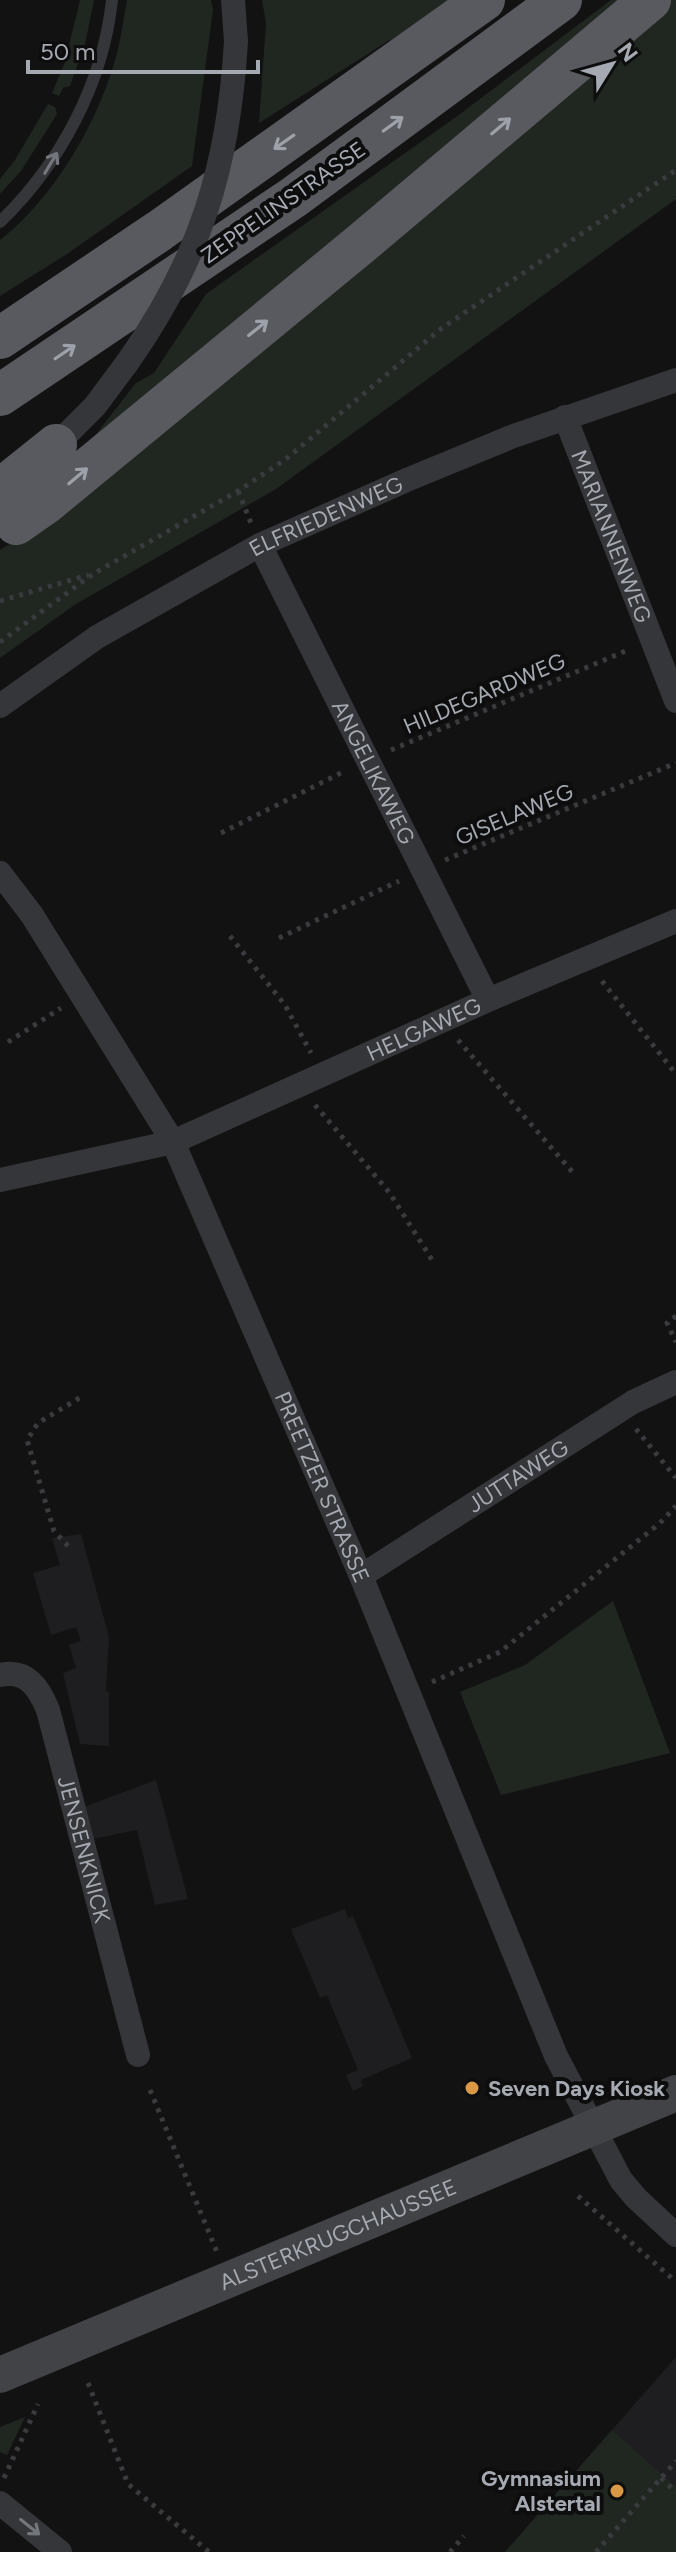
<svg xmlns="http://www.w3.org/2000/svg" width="676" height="2552" font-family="Figtree,sans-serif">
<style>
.built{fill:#1e1e20}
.green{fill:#202721}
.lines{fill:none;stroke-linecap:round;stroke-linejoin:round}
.path{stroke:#393b3e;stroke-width:5;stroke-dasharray:4 6;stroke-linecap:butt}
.service{stroke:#353639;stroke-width:12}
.minor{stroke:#353639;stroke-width:24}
.secondary{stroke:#414347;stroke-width:36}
.trunk{stroke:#585a5f;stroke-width:42}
.minor-bridge{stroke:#353639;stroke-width:24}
.oneway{stroke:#9da2aa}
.oneway2{stroke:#73767c}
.poi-dot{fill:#d99843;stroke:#0d0d0e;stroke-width:3}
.labels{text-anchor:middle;stroke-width:8;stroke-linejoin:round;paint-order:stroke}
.street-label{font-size:22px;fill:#a5aab2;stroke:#0d0d0e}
.poi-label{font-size:22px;font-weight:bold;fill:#a5aab2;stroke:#0d0d0e;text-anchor:start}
</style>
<rect width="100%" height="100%" fill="#121213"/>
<g class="built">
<polygon points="81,1534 109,1637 106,1691 109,1692 109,1746 80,1744 63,1673 76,1668 69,1645 81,1641 76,1627 51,1635 33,1573 60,1565 52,1538"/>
<polygon points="156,1780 188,1899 155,1905 137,1830 93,1839 84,1807"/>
<polygon points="345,1909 348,1918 353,1916 412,2058 361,2080 363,2086 353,2091 346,2075 358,2070 327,1995 320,1998 291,1929"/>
<polygon points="676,2357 676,2552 505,2552 612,2430"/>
</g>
<g class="green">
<polygon points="80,0 94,0 85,44 70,86 63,88 59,96 52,93 65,62"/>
<path d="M 127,0 L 211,0 L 213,10 L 192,166 L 67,254 L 0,296 L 0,240 C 55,198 102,116 118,49 C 122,33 124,16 127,0 Z"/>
<polygon points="262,0 453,0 412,31 388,41 259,123 266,23"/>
<polygon points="611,0 629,0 86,447 136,383 154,373 206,294 456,117"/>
<polygon points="670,0 676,0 676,199 276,489 76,604 0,658 0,550 32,530"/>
<polygon points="48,104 55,107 57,114 21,171 0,194 0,179 15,160"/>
<polygon points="613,1601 670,1753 501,1795 460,1692 525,1665"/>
<polygon points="25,2417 7,2455 0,2452 0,2427"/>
<polygon points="612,2430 676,2487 676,2552 505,2552"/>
</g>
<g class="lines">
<g class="path">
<polyline points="238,491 251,523"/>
<polyline points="0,601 88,575"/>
<polyline points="0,642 93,574 238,491 286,459 442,328 676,170"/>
<polyline points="391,750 628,650"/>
<polyline points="221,833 345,771"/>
<polyline points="445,860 676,763"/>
<polyline points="230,936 285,1005 311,1053"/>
<polyline points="279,938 399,881"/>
<polyline points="602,981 676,1074"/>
<polyline points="458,1040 575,1175"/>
<polyline points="8,1042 61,1008"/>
<polyline points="315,1105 389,1192 434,1263"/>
<polyline points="676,1316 667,1323 676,1342"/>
<polyline points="636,1429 676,1478"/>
<polyline points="68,1546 54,1531 27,1440 38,1423 81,1397"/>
<polyline points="432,1682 500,1652 660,1523 676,1506"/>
<polyline points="150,2090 217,2252"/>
<polyline points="578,2196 674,2280"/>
<polyline points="88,2383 128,2484 209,2552"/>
<polyline points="4,2478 38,2404"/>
<polyline points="661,2478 676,2492"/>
<polyline points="450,2552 464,2536"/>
<polyline points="596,2552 676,2461"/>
</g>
<path class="service" d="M 0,222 C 60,164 103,84 112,0"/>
<g class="minor">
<polyline points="233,0 236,41"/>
<path id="s1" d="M 565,417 L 676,701"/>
<polyline points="50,456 56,445 95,406 127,363"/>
<path id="s2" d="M 260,545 L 488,1000"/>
<path id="s3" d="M 0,706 L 97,637 L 260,545 L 409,479 L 511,437 L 676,380"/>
<path id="s4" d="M 0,873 L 32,915 L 173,1142 L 361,1576 L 556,2056 L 621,2180 L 636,2198 L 676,2235"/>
<path id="s5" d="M 0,1180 L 173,1142 L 488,1000 L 676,921"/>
<path id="s6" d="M 361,1576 L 633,1402 L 676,1382"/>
<path id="s7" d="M 0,1675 C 27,1669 39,1688 48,1710 L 138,2055"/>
<polyline points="0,2503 60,2552"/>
</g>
<path class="secondary" id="s8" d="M 0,2375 L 676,2093"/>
<g class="trunk">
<polyline points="0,338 159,231 484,0"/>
<polyline points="0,395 294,197 561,0"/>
<polyline points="0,490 56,445"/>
<polyline points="16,524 46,503 363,242 650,0"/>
</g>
<path class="minor-bridge" d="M 127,363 C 200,260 229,166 236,41"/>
</g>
<defs><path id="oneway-shaft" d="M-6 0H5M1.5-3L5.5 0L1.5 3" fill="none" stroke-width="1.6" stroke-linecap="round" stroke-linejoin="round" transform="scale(2)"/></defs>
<g class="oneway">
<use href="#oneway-shaft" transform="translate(393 124) rotate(-36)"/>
<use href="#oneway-shaft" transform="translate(501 126) rotate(-40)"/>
<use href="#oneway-shaft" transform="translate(284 142) rotate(145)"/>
<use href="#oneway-shaft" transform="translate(258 328) rotate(-39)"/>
<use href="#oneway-shaft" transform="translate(65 352) rotate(-34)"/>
<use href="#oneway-shaft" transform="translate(78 476) rotate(-40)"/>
</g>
<g class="oneway2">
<use href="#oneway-shaft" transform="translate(51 163) rotate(-59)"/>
<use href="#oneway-shaft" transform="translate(30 2527) rotate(39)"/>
</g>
<g class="poi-dot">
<circle cx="472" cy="2088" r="8"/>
<circle cx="617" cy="2491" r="8"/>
</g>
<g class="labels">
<g class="street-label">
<text transform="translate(283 202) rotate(-35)" y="8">ZEPPELINSTRASSE</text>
<text dy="8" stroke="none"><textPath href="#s3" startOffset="378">ELFRIEDENWEG</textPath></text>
<text dy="8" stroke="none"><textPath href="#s1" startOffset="128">MARIANNENWEG</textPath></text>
<text transform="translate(484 693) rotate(-23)" y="8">HILDEGARDWEG</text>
<text dy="8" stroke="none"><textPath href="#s2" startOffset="254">ANGELIKAWEG</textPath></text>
<text transform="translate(514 814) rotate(-23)" y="8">GISELAWEG</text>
<text dy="8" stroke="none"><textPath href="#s5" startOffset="452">HELGAWEG</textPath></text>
<text dy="8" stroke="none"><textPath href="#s6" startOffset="186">JUTTAWEG</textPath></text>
<text dy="8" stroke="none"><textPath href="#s4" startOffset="696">PREETZER STRASSE</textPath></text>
<text dy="8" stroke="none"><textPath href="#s7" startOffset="210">JENSENKNICK</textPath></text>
<text dy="8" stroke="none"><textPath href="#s8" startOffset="366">ALSTERKRUGCHAUSSEE</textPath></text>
</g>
<g class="poi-label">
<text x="488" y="2096">Seven Days Kiosk</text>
<text x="601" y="2486" text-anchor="end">Gymnasium<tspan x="601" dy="25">Alstertal</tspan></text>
</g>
</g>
<g transform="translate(612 64) rotate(53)" stroke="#0d0d0e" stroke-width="6" paint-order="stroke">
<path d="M0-6L14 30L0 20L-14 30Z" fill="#a5aab2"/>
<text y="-12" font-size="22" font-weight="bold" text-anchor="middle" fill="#a5aab2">N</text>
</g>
<path d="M28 60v12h230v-12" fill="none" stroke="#a5aab2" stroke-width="4"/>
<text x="40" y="60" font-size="24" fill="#a5aab2" stroke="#0d0d0e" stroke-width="6" paint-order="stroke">50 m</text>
</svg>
